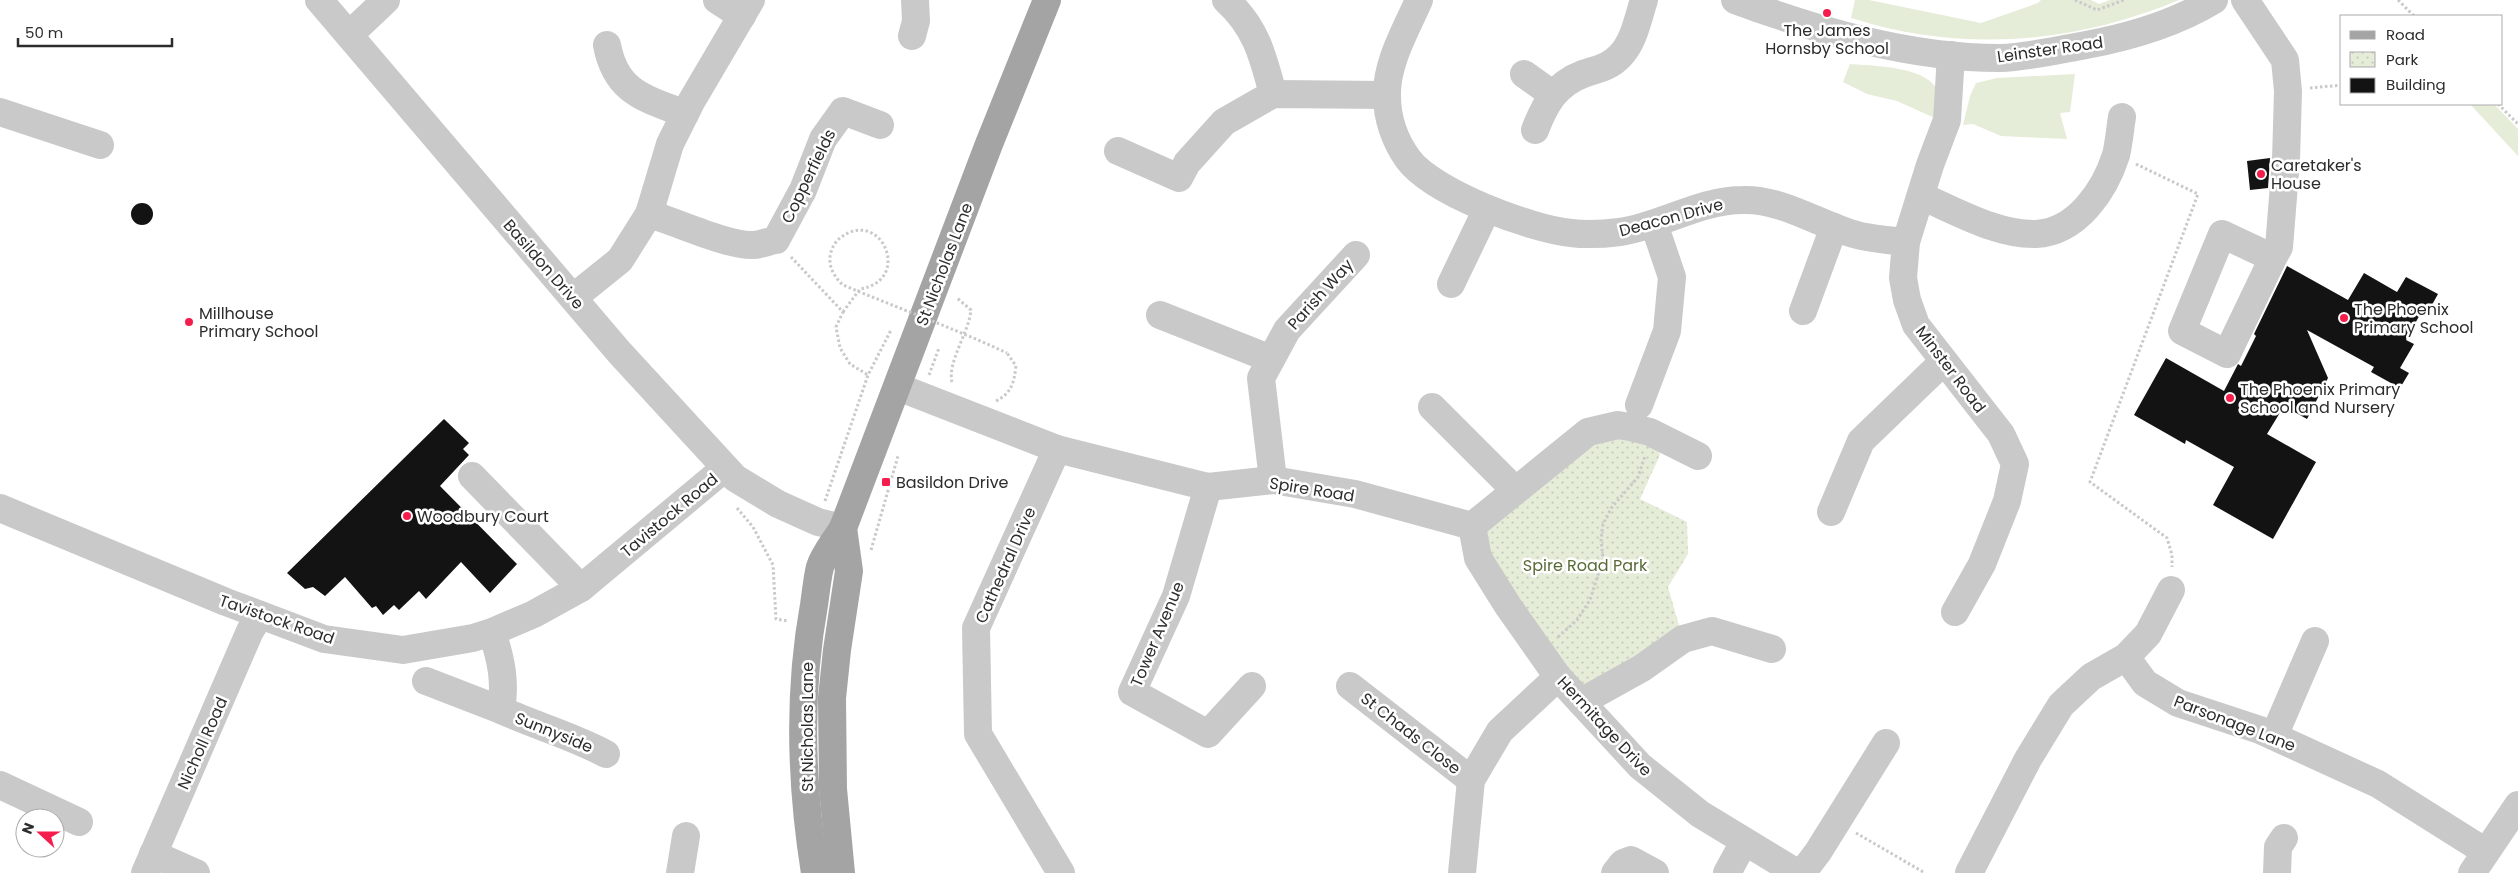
<svg xmlns="http://www.w3.org/2000/svg" width="2518" height="873" font-family="Poppins,sans-serif">
<style>
.grass{fill:#e5ecd8}
.park{fill:url(#park-dots)}
.building{fill:#131313}
.lines{fill:none;stroke-linecap:round;stroke-linejoin:round}
.path{stroke:#c9c9c9;stroke-width:3;stroke-dasharray:2.5 2.5;stroke-linecap:butt}
.minor{stroke:#c9c9c9;stroke-width:28}
.major{stroke:#a4a4a4;stroke-width:28}
.path-bridge{stroke:#c9c9c9;stroke-width:3;stroke-dasharray:2.5 2.5;stroke-linecap:butt}
.poi-dot{fill:#f51d4c;stroke:#fff;stroke-width:2}
.labels{text-anchor:middle;stroke-width:5;stroke-linejoin:round;paint-order:stroke}
.poi-label{font-size:16px;fill:#2c2c2c;stroke:#fff;text-anchor:start}
.street-label{font-size:16px;fill:#2c2c2c;stroke:#fff}
.park-label{font-size:16px;fill:#576b36;stroke:#fff}
</style>
<defs>
<pattern id="park-dots" width="8" height="8" patternUnits="userSpaceOnUse" patternTransform="scale(1.25)"><rect width="8" height="8" fill="#e5ecd8"/><path d="M2 2h.1M6 6h.1" fill="none" stroke="#c5cbba" stroke-width="1.8" stroke-linecap="round"/></pattern>
</defs>
<rect width="100%" height="100%" fill="#fff"/>
<g class="grass">
<path d="M 1855,0 L 1869,0 L 1981,23 L 2038,3 L 2041,0 L 2091,0 L 2099,4 L 2110,0 L 2179,0 C 2074,44 1960,53 1851,18 Z"/>
<path d="M 1850,64 C 1873,66 1929,66 1938,92 C 1940,99 1937,112 1937,119 L 1897,101 L 1867,94 L 1843,82 Z"/>
<polygon points="2075,74 2070,112 2060,113 2067,139 2001,136 1973,124 1963,125 1970,96 1976,83 1997,78"/>
<polygon points="2470,104 2494,104 2518,129 2518,156"/>
</g>
<polygon class="park" points="1588,432 1657,445 1660,455 1640,499 1687,522 1688,554 1668,587 1683,639 1581,702 1472,526"/>
<g class="building">
<polygon points="2270,158 2268,188 2250,190 2247,161"/>
<circle cx="142" cy="214" r="11"/>
<polygon points="2287,266 2348,300 2364,273 2397,292 2406,277 2438,294 2428,312 2423,309 2406,340 2414,344 2400,368 2409,373 2400,388 2371,372 2374,367 2307,330 2328,378 2307,419 2284,406 2267,434 2316,462 2273,539 2213,505 2234,467 2186,440 2185,444 2134,415 2166,358 2224,391 2238,364 2241,366 2256,336 2254,334"/>
<polygon points="444,419 469,443 463,449 469,455 440,486 517,564 490,593 461,562 426,599 419,591 399,610 394,605 383,615 376,606 372,608 345,577 325,596 313,587 305,589 287,573"/>
</g>
<g class="lines">
<g class="path">
<polyline points="2075,0 2097,10 2124,0"/>
<polyline points="2398,0 2414,16"/>
<polyline points="2310,88 2342,85"/>
<polyline points="2498,104 2518,124"/>
<polyline points="2136,164 2198,194 2090,482 2167,538 2172,555 2172,567"/>
<polyline points="791,257 843,312 836,327 840,348 850,364 868,375"/>
<polyline points="929,375 939,348"/>
<path d="M 952,382 C 947,363 969,332 971,310 L 957,298"/>
<path d="M 996,401 C 1012,393 1014,382 1016,366 L 1007,353"/>
<polyline points="825,501 868,375 891,330"/>
<polyline points="737,508 753,527 773,565 776,619 788,621"/>
<polyline points="871,550 898,456"/>
<polyline points="1558,637 1577,620 1590,600 1603,559 1601,539 1603,524 1612,507 1638,477 1645,456"/>
<polyline points="1856,833 1925,873"/>
</g>
<g class="minor">
<polyline points="319,0 619,352 735,478 778,504 818,522 843,528"/>
<polyline points="717,0 742,16"/>
<path d="M 1226,0 C 1256,27 1263,56 1273,94"/>
<path d="M 1419,0 C 1406,30 1386,63 1387,96 C 1387,118 1395,141 1408,159 C 1432,192 1530,229 1571,233 C 1587,235 1604,234 1620,232 C 1662,226 1699,200 1743,200 C 1781,199 1815,222 1850,233 C 1868,239 1888,240 1906,242"/>
<path d="M 1735,0 C 1819,31 1909,58 2000,58 C 2028,57 2058,50 2086,45 C 2129,37 2176,23 2214,0"/>
<polyline points="2245,0 2285,60 2288,91 2286,160 2279,247 2273,258 2227,354 2182,331 2222,234 2273,258"/>
<polyline points="349,35 386,0"/>
<polyline points="912,36 916,21 915,0"/>
<path d="M 607,45 C 616,93 645,98 685,114"/>
<polyline points="1951,55 1947,120 1930,165 1906,242 1903,278 1907,300 1916,325 2001,434 2015,464 2007,501 1982,564 1955,612"/>
<polyline points="1524,74 1552,94"/>
<polyline points="0,112 100,145"/>
<path d="M 1535,130 C 1545,104 1556,84 1583,74 C 1597,69 1610,67 1620,56 C 1634,42 1638,18 1644,0"/>
<polyline points="1118,151 1179,178 1187,163 1224,122 1273,94 1387,95"/>
<path d="M 1921,196 C 1956,211 1997,235 2036,234 C 2077,232 2105,190 2116,155 C 2119,143 2120,129 2122,117"/>
<path d="M 649,214 C 677,222 728,246 753,245 C 760,245 769,241 776,240 L 803,190 L 823,139 L 843,111 L 880,125"/>
<polyline points="1451,284 1487,209"/>
<polyline points="574,297 620,260 649,214 670,144 691,102 751,0"/>
<polyline points="1803,311 1834,227"/>
<polyline points="1160,315 1271,359"/>
<polyline points="898,387 1057,449 1208,487 1273,480 1355,494 1472,526 1588,432 1618,425 1630,427 1650,432 1698,456"/>
<polyline points="1639,405 1667,331 1672,277 1654,224"/>
<polyline points="1432,407 1515,490"/>
<polyline points="1057,449 976,628 978,734 1061,873"/>
<polyline points="472,476 581,588"/>
<polyline points="1273,480 1261,378 1287,330 1356,255"/>
<polyline points="1208,487 1176,596 1132,692 1208,734 1252,686"/>
<polyline points="0,508 226,602 324,639 403,650 473,638 492,632 534,614 581,588 725,468"/>
<polyline points="1831,512 1861,441 1943,362"/>
<polyline points="1472,526 1478,558 1508,606 1558,677 1640,766 1700,814 1797,873"/>
<polyline points="2126,657 2148,634 2171,590"/>
<path d="M 426,681 L 501,710 C 506,682 501,659 492,632"/>
<polyline points="1350,686 1471,780"/>
<polyline points="1581,702 1642,668 1683,639 1712,631 1772,649"/>
<path d="M 501,710 C 536,726 573,736 606,754"/>
<polyline points="2274,736 2315,641"/>
<polyline points="0,785 79,822"/>
<polyline points="153,854 196,873"/>
<polyline points="145,873 250,631 260,615"/>
<polyline points="680,873 686,836"/>
<polyline points="1462,873 1471,780 1500,731 1558,677"/>
<polyline points="1615,873 1623,863 1631,860 1655,873"/>
<polyline points="1727,873 1744,842"/>
<polyline points="1802,873 1818,852 1886,743"/>
<polyline points="1969,873 2028,759 2061,705 2091,677 2126,657 2145,683 2178,703 2260,730 2378,784 2486,852"/>
<polyline points="2277,873 2278,847 2284,838"/>
<polyline points="2472,873 2518,805"/>
</g>
<g class="major">
<path d="M 815,873 C 801,785 798,693 814,605 C 816,592 817,579 820,567 C 824,554 836,540 843,528 L 989,144 L 1047,0"/>
<polyline points="841,873 833,789 832,698 837,650 849,571 843,528"/>
</g>
<path class="path-bridge" d="M 843,312 L 860,289 C 910,281 885,216 848,233 C 840,237 834,242 831,252 C 827,265 834,277 843,285 C 898,308 953,328 1007,353"/>
</g>
<g class="poi-dot">
<circle cx="1827" cy="13" r="5"/>
<circle cx="2261" cy="174" r="5"/>
<circle cx="2344" cy="318" r="5"/>
<circle cx="189" cy="322" r="5"/>
<circle cx="2230" cy="398" r="5"/>
<rect x="881" y="477" width="10" height="10" rx="2.5"/>
<circle cx="407" cy="516" r="5"/>
</g>
<g class="labels">
<g class="poi-label">
<text x="1827" y="36" text-anchor="middle">The James<tspan x="1827" dy="18">Hornsby School</tspan></text>
<text x="2271" y="171">Caretaker's<tspan x="2271" dy="18">House</tspan></text>
<text x="2354" y="315">The Phoenix<tspan x="2354" dy="18">Primary School</tspan></text>
<text x="199" y="319">Millhouse<tspan x="199" dy="18">Primary School</tspan></text>
<text x="2240" y="395">The Phoenix Primary<tspan x="2240" dy="18">School and Nursery</tspan></text>
<text x="896" y="488">Basildon Drive</text>
<text x="417" y="522">Woodbury Court</text>
</g>
<g class="street-label">
<text transform="translate(2050 49) rotate(-8)" y="6">Leinster Road</text>
<text transform="translate(808 176) rotate(-64)" y="6">Copperfields</text>
<text transform="translate(1671 217) rotate(-15)" y="6">Deacon Drive</text>
<text transform="translate(544 264) rotate(49)" y="6">Basildon Drive</text>
<text transform="translate(944 264) rotate(-69)" y="6">St Nicholas Lane</text>
<text transform="translate(1320 294) rotate(-48)" y="6">Parish Way</text>
<text transform="translate(1951 369) rotate(53)" y="6">Minster Road</text>
<text transform="translate(1312 489) rotate(9)" y="6">Spire Road</text>
<text transform="translate(669 515) rotate(-40)" y="6">Tavistock Road</text>
<text transform="translate(1005 565) rotate(-66)" y="6">Cathedral Drive</text>
<text transform="translate(277 619) rotate(19)" y="6">Tavistock Road</text>
<text transform="translate(1157 634) rotate(-67)" y="6">Tower Avenue</text>
<text transform="translate(2235 723) rotate(21)" y="6">Parsonage Lane</text>
<text transform="translate(1605 726) rotate(47)" y="6">Hermitage Drive</text>
<text transform="translate(807 727) rotate(-90)" y="6">St Nicholas Lane</text>
<text transform="translate(554 732) rotate(22)" y="6">Sunnyside</text>
<text transform="translate(1411 733) rotate(38)" y="6">St Chads Close</text>
<text transform="translate(202 743) rotate(-66)" y="6">Nicholl Road</text>
</g>
<g class="park-label">
<text x="1585" y="571">Spire Road Park</text>
</g>
</g>
<rect x="2340" y="15" width="162" height="90" fill="#ffffff" stroke="#ababab"/>
<rect x="2350" y="31" width="25" height="8" fill="#a4a4a4" stroke="#ababab"/>
<text x="2386" y="40" font-size="15" fill="#2c2c2c">Road</text>
<rect x="2350" y="52" width="25" height="15" fill="url(#park-dots)" stroke="#ababab"/>
<text x="2386" y="65" font-size="15" fill="#2c2c2c">Park</text>
<rect x="2350" y="78" width="25" height="15" fill="#131313" stroke="#ababab"/>
<text x="2386" y="90" font-size="15" fill="#2c2c2c">Building</text>
<g transform="translate(40 833) rotate(291)"><circle r="24" fill="#ffffff" stroke="#ababab"/>
<path d="M0-4L9 19L0 12L-9 19Z" fill="#f51d4c"/>
<text y="-8" font-size="14" font-weight="bold" text-anchor="middle" fill="#2c2c2c">N</text>
</g>
<path d="M18 38v8h154v-8" fill="none" stroke="#2c2c2c" stroke-width="2.5"/>
<text x="25" y="38" font-size="15" fill="#2c2c2c" stroke="#ffffff" stroke-width="4" paint-order="stroke">50 m</text>
</svg>
